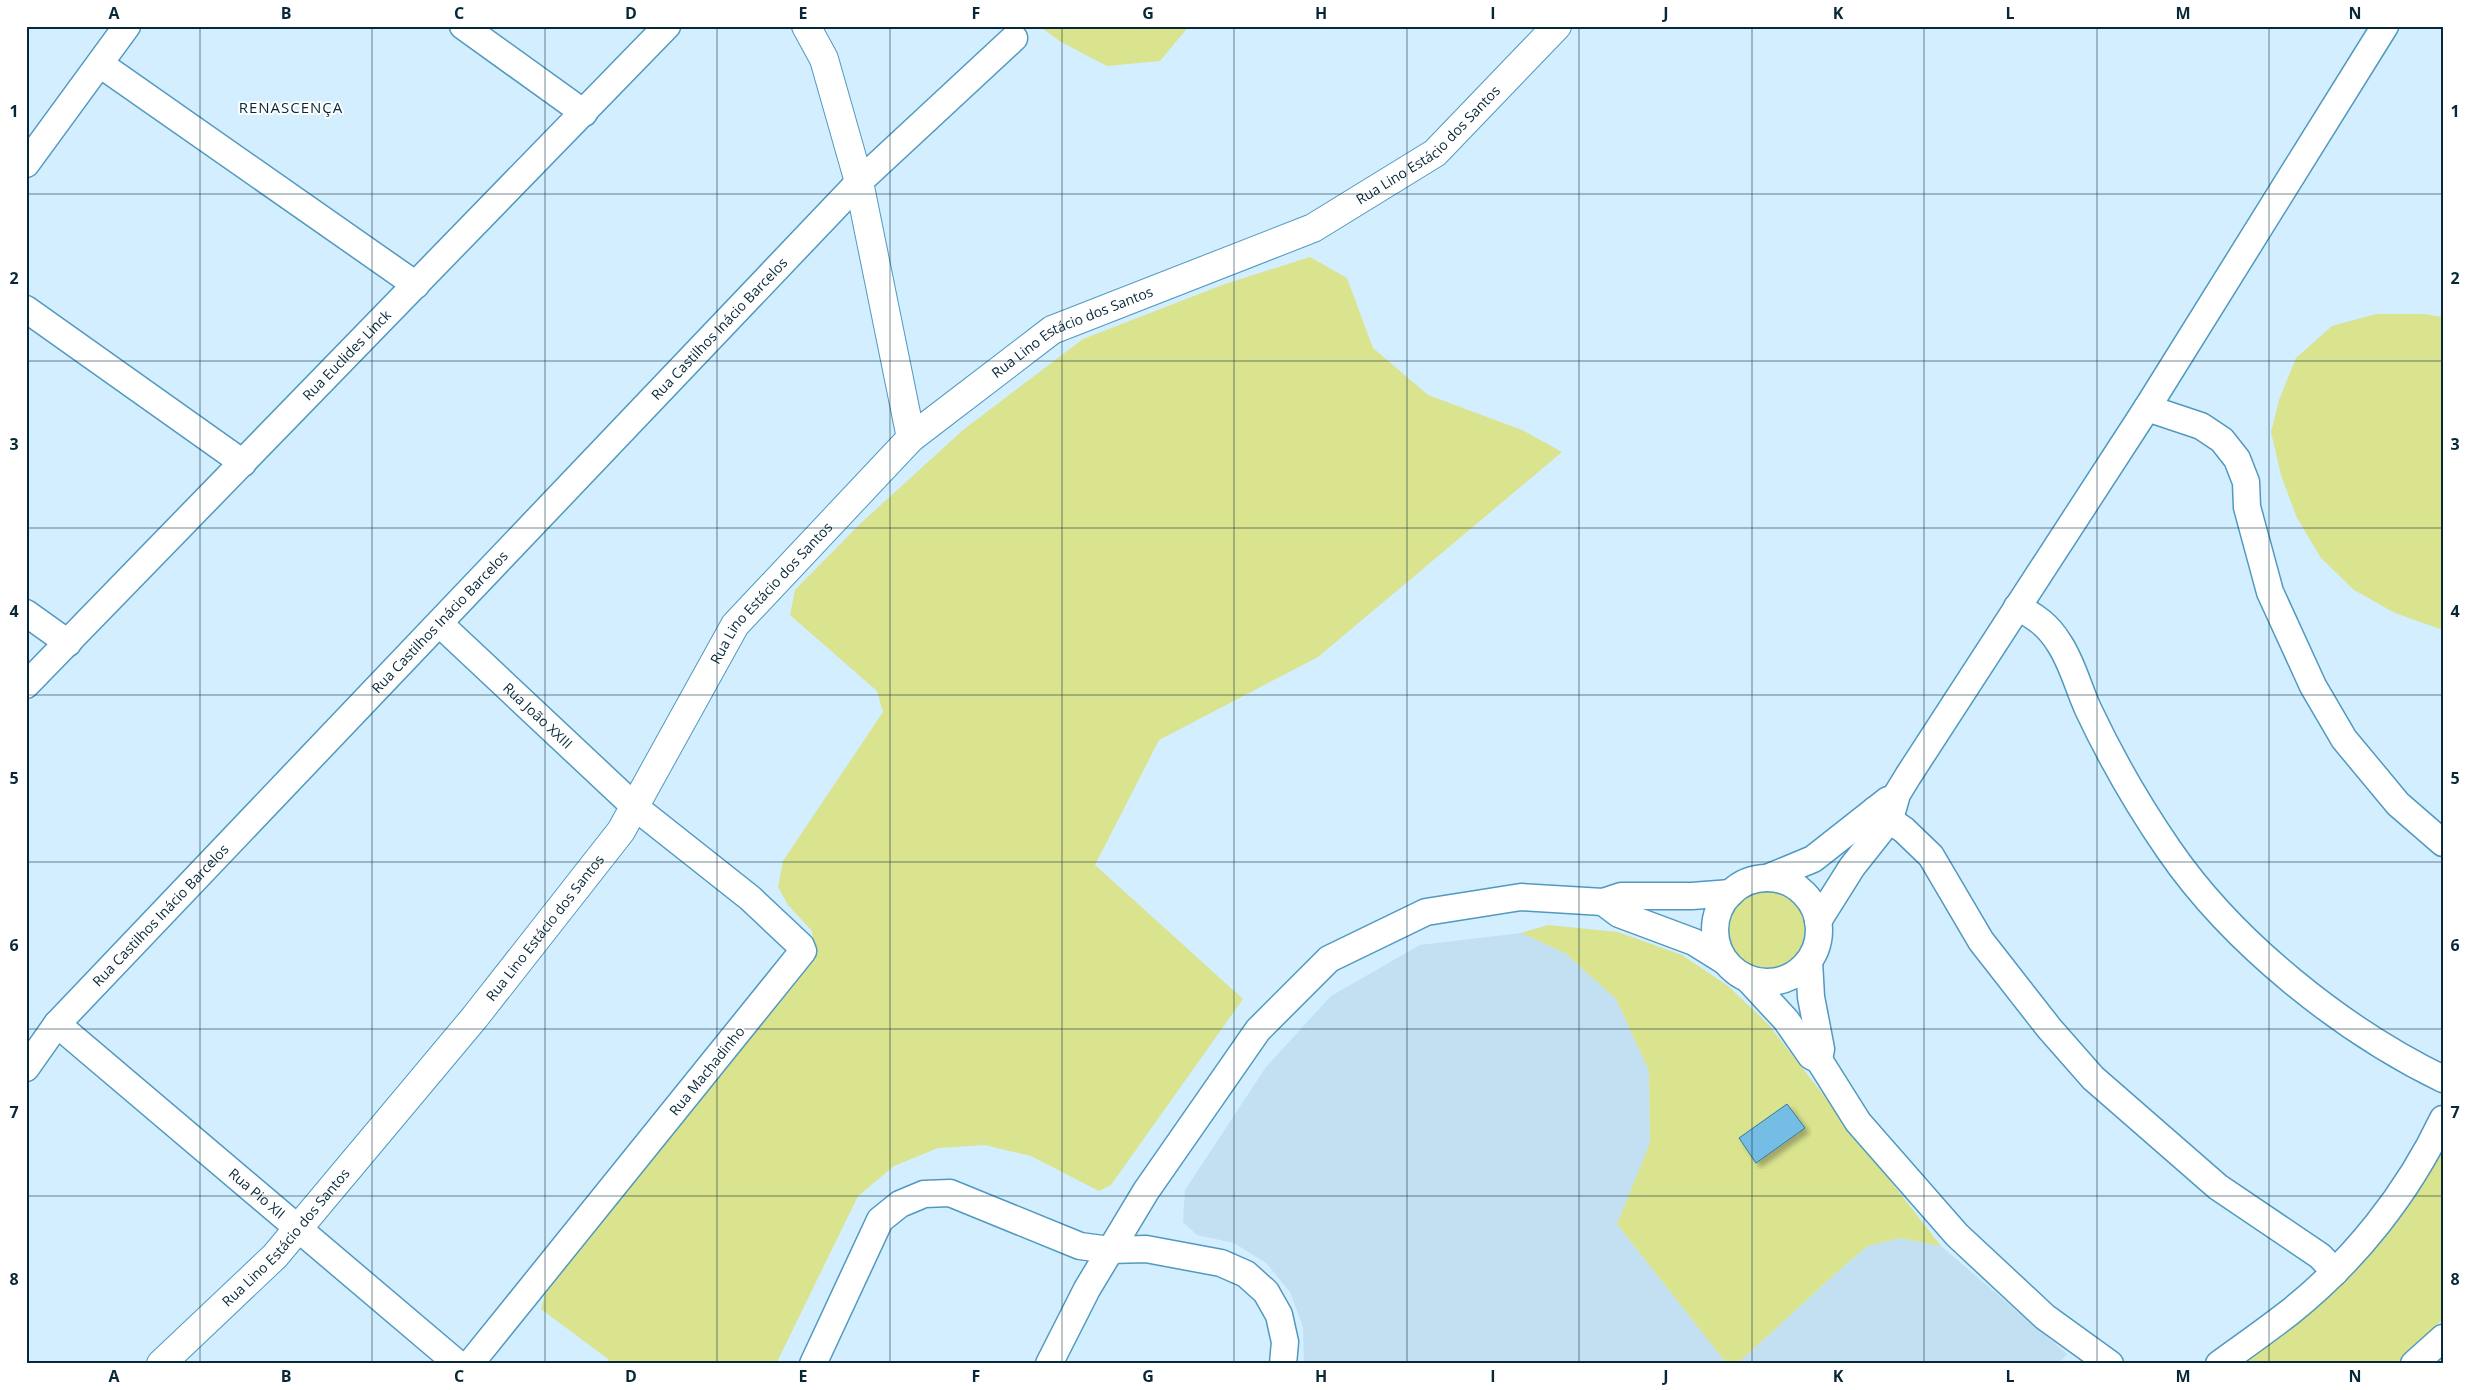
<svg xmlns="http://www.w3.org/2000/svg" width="2469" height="1390" font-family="'Open Sans',sans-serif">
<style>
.built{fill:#c2e0f2}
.green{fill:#dae38e}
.building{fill:#75bde4;stroke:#317b9f;filter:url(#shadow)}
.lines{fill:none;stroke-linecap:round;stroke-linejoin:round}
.minor-casing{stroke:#5199bf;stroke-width:29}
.tertiary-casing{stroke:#5199bf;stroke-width:30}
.secondary-casing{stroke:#5199bf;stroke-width:30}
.minor{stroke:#fff;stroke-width:26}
.tertiary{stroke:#fff;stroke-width:28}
.secondary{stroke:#fff;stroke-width:28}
.grid{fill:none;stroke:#082837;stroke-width:1;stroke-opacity:0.55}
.labels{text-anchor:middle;stroke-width:4;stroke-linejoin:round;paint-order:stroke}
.street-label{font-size:14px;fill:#082837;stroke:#fff}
.neighbourhood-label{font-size:15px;letter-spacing:1px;fill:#082837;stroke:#fff}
.neatline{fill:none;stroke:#082837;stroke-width:2}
.grid-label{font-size:16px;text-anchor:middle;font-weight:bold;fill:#082837}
</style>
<defs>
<filter id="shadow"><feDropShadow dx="4.5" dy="4.5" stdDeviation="2.5" flood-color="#0004"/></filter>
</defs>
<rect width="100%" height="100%" fill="#d2eeff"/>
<g class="built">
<polygon points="1521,933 1565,953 1616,999 1649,1071 1650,1144 1617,1224 1727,1364 1304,1364 1303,1327 1290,1292 1266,1263 1234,1243 1197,1235 1183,1222 1185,1190 1266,1067 1331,996 1420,945"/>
<polygon points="1900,1238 1941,1246 2067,1354 2058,1364 1737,1364 1846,1264 1868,1246"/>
</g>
<g class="green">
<polygon points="1039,26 1189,26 1160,61 1107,66 1061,42"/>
<polygon points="1310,257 1347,278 1373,348 1428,395 1522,430 1562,452 1318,657 1159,740 1095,865 1243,999 1111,1185 1099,1191 1031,1156 985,1145 938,1148 894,1166 858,1196 776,1364 609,1364 608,1359 541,1309 547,1288 814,953 812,931 788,905 778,887 783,861 883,712 877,691 790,615 795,590 860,524 963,430 1083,339 1225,284"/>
<polygon points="2376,314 2424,314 2443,317 2443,630 2395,613 2354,590 2321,558 2297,518 2281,475 2271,432 2279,400 2296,358 2332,326"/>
<circle cx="1767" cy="930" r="38"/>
<polygon points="1548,925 1618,932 1682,955 1728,986 1768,1024 1941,1246 1900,1238 1868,1246 1846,1264 1737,1364 1727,1364 1617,1224 1650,1143 1649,1071 1616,999 1565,953 1521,933"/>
<path d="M 2443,1146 L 2443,1319 L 2396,1364 L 2238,1364 C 2256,1351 2277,1339 2295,1325 C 2356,1277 2404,1214 2443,1146 Z"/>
</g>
<polygon class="building" points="1787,1104 1805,1128 1756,1163 1739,1138"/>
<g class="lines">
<defs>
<g id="minor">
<polyline points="463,26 584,113"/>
<polyline points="100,64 416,285"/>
<polyline points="26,164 127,26"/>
<polyline points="26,309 243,463"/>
<polyline points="2147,408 2201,426 2222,440 2237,459 2246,482 2247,507 2270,592 2313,686 2344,739 2398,804 2443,843"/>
<path d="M 2017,607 C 2035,616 2048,625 2059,643 C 2072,662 2078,687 2088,709 C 2111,758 2138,805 2169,850 C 2233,943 2342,1030 2443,1079"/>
<polyline points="26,613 68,643"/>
<path id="s1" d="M 440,624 L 635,807 L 750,898 L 801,946 L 803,951 L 470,1364"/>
<path id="s2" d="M 26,685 L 667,26"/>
<polyline points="1875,810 1904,830 1931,856 1981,941 2049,1028 2093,1078 2218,1187 2320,1256 2335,1272"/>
<polyline points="1767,878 1813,859 1888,800"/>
<circle cx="1767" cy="930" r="52"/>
<polyline points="1603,902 1619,914 1694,942 1726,962"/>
<polyline points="1818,921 1852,867 1890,819 1897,794 1908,776 2147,408 2385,26"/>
<polyline points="1809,961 1811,997 1821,1049 1819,1060"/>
<polyline points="1747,978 1786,1020 1811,1056 1819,1060 1858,1122 1957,1235 2045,1317 2110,1364"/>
<path id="s3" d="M 57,1024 L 458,1364"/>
<path id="s4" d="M 26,1068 L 57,1024 L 859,182 L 1014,38"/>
<polyline points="813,1364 880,1220 900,1204 924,1194 950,1193 1080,1246 1110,1250 1146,1249 1221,1263 1246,1274 1266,1292 1279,1315 1285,1342 1283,1364"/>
<polyline points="1049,1364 1087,1289 1146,1191 1258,1030 1329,959 1426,912 1521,897 1603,902 1621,896 1692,896 1731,893"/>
<path d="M 2219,1364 C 2243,1347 2267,1330 2290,1312 C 2354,1261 2408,1193 2443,1119"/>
<polyline points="2414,1364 2443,1338"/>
</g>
<polyline id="tertiary" points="806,26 824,59 859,182 911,438"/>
<g id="secondary">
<path id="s5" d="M 161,1364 L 275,1256 L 475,1017 L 621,831 L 735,625 L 911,438 L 1052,330 L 1313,228 L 1435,153 L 1557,26"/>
</g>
</defs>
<use href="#minor" class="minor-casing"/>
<use href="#tertiary" class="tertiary-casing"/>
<use href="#secondary" class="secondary-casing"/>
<use href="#minor" class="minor"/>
<use href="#tertiary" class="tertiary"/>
<use href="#secondary" class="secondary"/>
</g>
<path class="grid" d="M 200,26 L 200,1364M 372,26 L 372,1364M 545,26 L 545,1364M 717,26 L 717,1364M 890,26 L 890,1364M 1062,26 L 1062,1364M 1234,26 L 1234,1364M 1407,26 L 1407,1364M 1579,26 L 1579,1364M 1752,26 L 1752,1364M 1924,26 L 1924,1364M 2097,26 L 2097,1364M 2269,26 L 2269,1364M 26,194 L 2443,194M 26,361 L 2443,361M 26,528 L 2443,528M 26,695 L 2443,695M 26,862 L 2443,862M 26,1029 L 2443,1029M 26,1196 L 2443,1196"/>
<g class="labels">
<g class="street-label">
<text dy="5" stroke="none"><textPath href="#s5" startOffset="1798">Rua Lino Estácio dos Santos</textPath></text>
<text dy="5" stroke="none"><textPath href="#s4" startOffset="1014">Rua Castilhos Inácio Barcelos</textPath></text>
<text dy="5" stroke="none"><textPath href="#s5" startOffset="1392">Rua Lino Estácio dos Santos</textPath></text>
<text dy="5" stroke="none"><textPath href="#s2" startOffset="460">Rua Euclides Linck</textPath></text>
<text dy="5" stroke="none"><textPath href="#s5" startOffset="988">Rua Lino Estácio dos Santos</textPath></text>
<text dy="5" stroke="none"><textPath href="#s4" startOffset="609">Rua Castilhos Inácio Barcelos</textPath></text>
<text dy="5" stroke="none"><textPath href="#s1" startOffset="134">Rua João XXIII</textPath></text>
<text dy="5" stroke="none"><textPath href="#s4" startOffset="204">Rua Castilhos Inácio Barcelos</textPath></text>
<text dy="5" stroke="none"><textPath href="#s5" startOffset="582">Rua Lino Estácio dos Santos</textPath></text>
<text transform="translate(707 1071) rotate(-51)" y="5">Rua Machadinho</text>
<text dy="5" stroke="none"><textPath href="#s3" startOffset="262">Rua Pio XII</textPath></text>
<text dy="5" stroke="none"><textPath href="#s5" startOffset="178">Rua Lino Estácio dos Santos</textPath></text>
</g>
<g class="neighbourhood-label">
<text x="291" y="113">RENASCENÇA</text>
</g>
</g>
<rect width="2469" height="1390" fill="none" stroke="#ffffff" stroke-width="55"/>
<rect x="28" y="28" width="2414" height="1334" class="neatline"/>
<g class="grid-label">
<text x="114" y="19">A</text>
<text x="286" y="19">B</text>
<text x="459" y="19">C</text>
<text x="631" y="19">D</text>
<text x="803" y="19">E</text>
<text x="976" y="19">F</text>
<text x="1148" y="19">G</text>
<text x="1321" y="19">H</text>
<text x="1493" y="19">I</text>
<text x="1666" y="19">J</text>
<text x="1838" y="19">K</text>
<text x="2010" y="19">L</text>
<text x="2183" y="19">M</text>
<text x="2355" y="19">N</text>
<text x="14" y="117">1</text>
<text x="2455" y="117">1</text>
<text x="14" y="284">2</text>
<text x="2455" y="284">2</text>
<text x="14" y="450">3</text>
<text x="2455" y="450">3</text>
<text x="14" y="617">4</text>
<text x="2455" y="617">4</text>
<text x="14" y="784">5</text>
<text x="2455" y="784">5</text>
<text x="14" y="951">6</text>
<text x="2455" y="951">6</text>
<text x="14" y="1118">7</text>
<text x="2455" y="1118">7</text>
<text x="14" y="1285">8</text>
<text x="2455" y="1285">8</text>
<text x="114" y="1382">A</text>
<text x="286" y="1382">B</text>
<text x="459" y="1382">C</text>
<text x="631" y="1382">D</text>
<text x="803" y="1382">E</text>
<text x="976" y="1382">F</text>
<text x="1148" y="1382">G</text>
<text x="1321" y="1382">H</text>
<text x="1493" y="1382">I</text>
<text x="1666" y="1382">J</text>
<text x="1838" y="1382">K</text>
<text x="2010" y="1382">L</text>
<text x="2183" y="1382">M</text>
<text x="2355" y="1382">N</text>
</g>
</svg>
